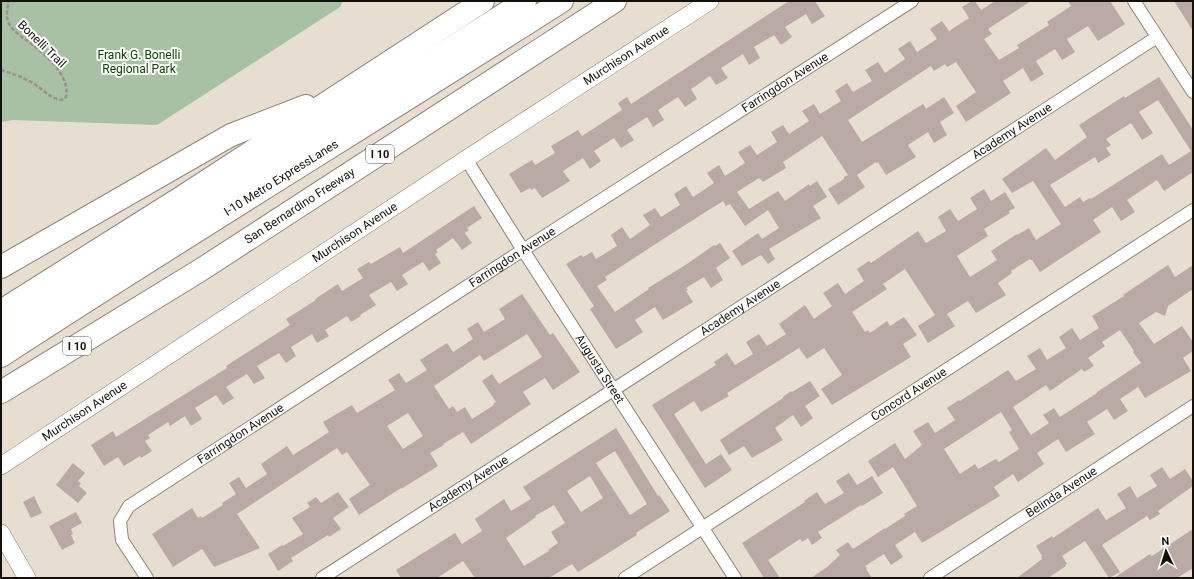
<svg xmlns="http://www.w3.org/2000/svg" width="1194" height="579" font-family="Roboto,sans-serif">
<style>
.green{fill:#a8c0a4}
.building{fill:#baaaa5;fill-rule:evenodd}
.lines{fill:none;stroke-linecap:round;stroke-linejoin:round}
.street-casing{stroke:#8e8479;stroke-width:14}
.secondary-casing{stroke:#8e8479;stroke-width:18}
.highway-casing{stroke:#8e8479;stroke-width:24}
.path{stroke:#9a9289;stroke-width:2.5;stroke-dasharray:4 2;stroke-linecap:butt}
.street{stroke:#fff;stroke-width:12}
.secondary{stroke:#fff;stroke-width:17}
.highway{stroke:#fff;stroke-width:22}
.labels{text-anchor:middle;stroke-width:4;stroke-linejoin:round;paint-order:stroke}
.shield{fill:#fff;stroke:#5a5856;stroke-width:1}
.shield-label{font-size:11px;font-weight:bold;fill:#14110d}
.street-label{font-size:12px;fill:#14110d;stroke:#fff}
.park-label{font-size:12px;fill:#0d4402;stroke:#fff}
</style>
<rect width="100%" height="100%" fill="#e8ddd1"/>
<polygon class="green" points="1,1 343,1 340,7 157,125 13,120 1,122"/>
<g class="building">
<polygon points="789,1 815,1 825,16 812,24 806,14 785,27 792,37 781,45 774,35 754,47 760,58 749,65 743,54 721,68 728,78 716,85 710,76 691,89 697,99 685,107 678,97 658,110 664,120 653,127 647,117 627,130 634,140 621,148 614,138 594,151 601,161 590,169 583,158 563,171 570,181 557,189 542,198 535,188 531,190 530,188 521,193 509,174 532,160 535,165 555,153 551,146 578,130 582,136 622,110 618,103 627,97 631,104"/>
<polygon points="972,1 975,1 981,10 995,1 1031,1 988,29 992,34 984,39 999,60 1019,48 1017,45 1049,25 1047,22 1071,6 1068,1 1110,1 1125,24 1098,41 1088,26 1067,39 1075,52 1062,60 1055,49 1036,61 1044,74 1031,82 1023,68 1003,81 1011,93 966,122 956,106 976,92 956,62 947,67 945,64 934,71 931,66 848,120 862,142 923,104 926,109 944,97 954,113 940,122 947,135 934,143 928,132 908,145 916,157 886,175 878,162 877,164 876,162 857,175 865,187 838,205 828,189 844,179 844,177 848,175 822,136 783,162 786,168 763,182 759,178 737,192 749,209 778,191 785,201 809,184 810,186 817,181 827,197 813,206 821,218 769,249 775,259 768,264 761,255 742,266 732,251 758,233 762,239 779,228 768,210 745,226 730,204 726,206 723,201 671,234 605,277 607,280 597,286 615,312 649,289 648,288 687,264 714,245 715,246 720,243 730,258 716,268 723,280 711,288 704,277 686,288 688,290 686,291 693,302 663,320 655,307 635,320 643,332 616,349 590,309 594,306 566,264 581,255 583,257 592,252 596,259 617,246 611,235 622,227 630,239 650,225 643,215 655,208 661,217 680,205 674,194 686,186 693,197 714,183 707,173 719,165 725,176 745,163 738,152 750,145 757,155 777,142 771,132 783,125 789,134 809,121 802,111 814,104 820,114 841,101 835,91 847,83 853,92 872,81 865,70 878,62 885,73 905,59 898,49 910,41 917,52 937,39 930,29 942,21 949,31 969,18 962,7"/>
<polygon points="1174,1 1193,1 1193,31"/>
<path d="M 1159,77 L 1193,130 L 1193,172 L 1164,191 L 1157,180 L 1127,200 L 1135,212 L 1121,221 L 1112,207 L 1093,220 L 1101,232 L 1040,272 L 1032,260 L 1031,260 L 1030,259 L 1011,271 L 1012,273 L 998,283 L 1006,295 L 976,313 L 968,301 L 947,314 L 955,326 L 928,343 L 918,326 L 935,315 L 905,269 L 883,284 L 887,289 L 852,312 L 865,332 L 868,330 L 870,333 L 887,321 L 890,326 L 904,317 L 917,335 L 903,344 L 911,357 L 832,405 L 821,389 L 842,375 L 824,348 L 807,359 L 799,348 L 727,393 L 729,396 L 701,412 L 694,401 L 674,414 L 706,464 L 721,454 L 732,470 L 705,488 L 652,405 L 716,365 L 714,362 L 727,353 L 735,365 L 753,354 L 746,342 L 759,334 L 767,346 L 786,334 L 779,324 L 805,305 L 814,319 L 832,306 L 823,293 L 838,283 L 845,294 L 864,281 L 857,269 L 869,261 L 871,263 L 918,231 L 926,243 L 946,231 L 938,217 L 950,209 L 958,221 L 977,209 L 970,198 L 984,189 L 991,201 L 1005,192 L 1015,208 L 1009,211 L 1010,213 L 984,229 L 988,236 L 957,256 L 970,277 L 997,260 L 991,251 L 1017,234 L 1017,235 L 1029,228 L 1036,240 L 1061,224 L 1033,181 L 1012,193 L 1002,179 L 1046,148 L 1055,160 L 1087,137 L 1079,125 L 1124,96 L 1125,98 ZM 1158,100 L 1191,151 L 1169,165 L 1162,154 L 1091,199 L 1090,198 L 1083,202 L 1080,197 L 1065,207 L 1050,185 L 1095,157 L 1098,163 L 1111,155 L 1106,148 L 1111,145 L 1106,139 L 1131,123 L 1142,140 L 1153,133 L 1139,112 Z"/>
<polygon points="474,206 482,218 467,228 469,230 465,233 472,243 462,250 453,238 436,250 438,252 435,254 441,263 429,271 423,262 402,275 408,284 397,291 391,282 369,295 376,305 360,315 361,316 351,322 347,316 325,330 329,336 317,343 312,334 291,347 296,356 286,363 279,353 257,366 265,378 254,384 247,374 226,387 234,398 223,405 216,395 195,408 202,419 191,426 185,416 170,426 168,422 148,435 150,438 145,441 152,451 141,458 140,456 124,466 118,457 104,466 91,445 113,431 116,437 227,368 226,366 290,325 286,319 316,300 315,299 338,284 342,291 363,278 357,269 369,262 371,264 400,247 403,253"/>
<path d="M 1168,265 L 1175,277 L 1193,265 L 1193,289 L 1168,306 L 1165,316 L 1156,312 L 1139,323 L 1154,344 L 1182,326 L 1193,342 L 1193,351 L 1183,358 L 1191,371 L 1145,398 L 1138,387 L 1120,399 L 1128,411 L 1114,420 L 1107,409 L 1087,422 L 1095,434 L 1066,452 L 1058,439 L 1037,453 L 1044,464 L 1018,482 L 1013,474 L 994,487 L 1000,496 L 922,543 L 915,532 L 895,545 L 903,557 L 891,565 L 884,554 L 865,566 L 867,568 L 866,569 L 872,578 L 811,578 L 827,567 L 840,555 L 836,550 L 848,542 L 853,549 L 885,528 L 885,529 L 905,516 L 904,514 L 917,506 L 893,467 L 878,477 L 868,461 L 895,443 L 905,459 L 922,445 L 913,431 L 928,422 L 935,433 L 955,420 L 947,408 L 959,400 L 960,401 L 1008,370 L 1016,381 L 1036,369 L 1027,356 L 1040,348 L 1047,360 L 1066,348 L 1059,337 L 1072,328 L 1080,340 L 1099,328 L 1092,316 L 1124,296 L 1123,295 ZM 1120,330 L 1134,351 L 1133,352 L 1141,363 L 1097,392 L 1097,393 L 1060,417 L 1054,408 L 1043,415 L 1049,423 L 1031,435 L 1013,407 L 1046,385 L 1050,391 L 1082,369 L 1084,372 L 1094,366 L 1088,358 L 1105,346 L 1102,342 ZM 1001,412 L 1012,430 L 1009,432 L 1019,449 L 999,462 L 996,459 L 978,469 L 975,464 L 960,474 L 944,449 Z"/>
<path d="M 522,294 L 550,335 L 553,333 L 580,372 L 553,390 L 545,378 L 523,392 L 531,404 L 471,444 L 463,432 L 443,444 L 444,445 L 430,453 L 438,466 L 401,489 L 401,488 L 359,515 L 349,499 L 370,485 L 347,452 L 342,455 L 337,448 L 237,514 L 260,548 L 214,567 L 202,549 L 173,567 L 152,534 L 192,508 L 198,518 L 201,516 L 202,518 L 223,505 L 222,503 L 236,494 L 229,483 L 239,477 L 246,488 L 267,474 L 261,464 L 287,446 L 293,455 L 323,436 L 329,432 L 323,422 L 352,405 L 357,413 L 395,390 L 388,380 L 399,373 L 406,383 L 427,370 L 420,360 L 447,343 L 453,352 L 473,339 L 467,329 L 478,322 L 484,332 L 505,319 L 499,309 ZM 527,334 L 542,357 L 499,384 L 492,374 L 482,381 L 496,402 L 493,404 L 494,405 L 472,419 L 465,407 L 457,412 L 453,406 L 449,409 L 434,386 L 480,355 L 484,361 ZM 408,413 L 423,436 L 403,449 L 387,426 Z"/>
<polygon points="810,381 820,396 805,406 813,418 801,427 793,415 775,428 783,440 752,458 744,446 729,455 720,440 783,398 783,397 791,391 792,392"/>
<path d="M 616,428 L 658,496 L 659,495 L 670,511 L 636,533 L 637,535 L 578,572 L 572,564 L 549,578 L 475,578 L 463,561 L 437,578 L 401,578 L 396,570 L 455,533 L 462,544 L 482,531 L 475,519 L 504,499 L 511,511 L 531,499 L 523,487 ZM 615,451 L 647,504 L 630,515 L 596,463 ZM 590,476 L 603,498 L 581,512 L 567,491 ZM 554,505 L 565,523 L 551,532 L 558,543 L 548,550 L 549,551 L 524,566 L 506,538 L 536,517 L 535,516 Z"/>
<polygon points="73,463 85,473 78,481 81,483 79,486 87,493 78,503 56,485"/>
<polygon points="1162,467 1170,479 1185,469 1193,481 1193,486 1158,511 1160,514 1150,520 1147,516 1102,545 1120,572 1109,578 1085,541 1062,556 1067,564 1065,565 1066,566 1048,578 1017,578 1042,559 1041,557 1042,556 1036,546 1052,536 1053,538 1098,508 1106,520 1126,508 1117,494 1130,486 1137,498 1157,486 1150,475"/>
<polygon points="849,473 857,485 872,476 883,493 862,506 861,505 818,532 822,538 812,545 808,538 802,542 800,539 768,560 780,578 764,578 742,543 805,502 804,501 817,492 825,504 844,493 836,481"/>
<polygon points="338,492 349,507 333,518 341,529 329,537 328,535 291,558 293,561 278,571 268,554 282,545 283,546 303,534 292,518 310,507 307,503 316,497 321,503"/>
<polygon points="34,496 42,513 31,518 23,502"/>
<polygon points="76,512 82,523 71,529 73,534 71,535 75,543 62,550 49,526"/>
<polygon points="1193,529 1193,568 1177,578 1114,578 1150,554 1152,556"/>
</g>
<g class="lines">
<defs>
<g id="street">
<polyline points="1134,1 1193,92"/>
<path id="s1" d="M 466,159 L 523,250 L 735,578"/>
<path id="s2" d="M 147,578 L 122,540 L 120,521 L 129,506 L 523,250 L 912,1"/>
<path id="s3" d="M 322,578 L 613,390 L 1157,37"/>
<path id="s4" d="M 625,578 L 1193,210"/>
<path id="s5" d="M 930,578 L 1193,406"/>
</g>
<g id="secondary">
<path id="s6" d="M 1,466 L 466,159 L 710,1"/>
<polyline points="1,533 27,578"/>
</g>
<g id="highway">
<polyline points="1,267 231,135 306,106"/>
<polyline points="1,311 182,197 483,1"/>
<polyline points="1,333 525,1"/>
<path id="s7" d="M 1,356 C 186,235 376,120 562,1"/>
<path id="s8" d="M 1,392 L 199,271 L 615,1"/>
</g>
</defs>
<use href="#street" class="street-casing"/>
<use href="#secondary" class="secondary-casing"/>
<use href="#highway" class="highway-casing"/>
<path class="path" d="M 1,70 C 13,74 26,78 37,86 C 45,91 51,99 62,100 L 66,97 C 70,76 48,57 33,45 C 25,39 13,32 8,22 C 6,15 7,8 9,1"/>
<use href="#street" class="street"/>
<use href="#secondary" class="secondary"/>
<use href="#highway" class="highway"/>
</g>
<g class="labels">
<g class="shield">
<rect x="366" y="145" width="28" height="18" rx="3"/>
<rect x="63" y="337" width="28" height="18" rx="3"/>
</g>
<g class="shield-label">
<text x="380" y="158">I 10</text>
<text x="77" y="350">I 10</text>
</g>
<g class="street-label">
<text transform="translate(42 44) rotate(44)" y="4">Bonelli Trail</text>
<text dy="4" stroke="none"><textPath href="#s6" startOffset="748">Murchison Avenue</textPath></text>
<text dy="4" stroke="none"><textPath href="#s2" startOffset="863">Farringdon Avenue</textPath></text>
<text dy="4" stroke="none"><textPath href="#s3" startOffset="822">Academy Avenue</textPath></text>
<text dy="4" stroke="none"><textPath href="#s7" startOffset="332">I-10 Metro ExpressLanes</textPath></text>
<text dy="4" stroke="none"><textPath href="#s8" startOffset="352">San Bernardino Freeway</textPath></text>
<text dy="4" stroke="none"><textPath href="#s6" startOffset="424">Murchison Avenue</textPath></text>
<text dy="4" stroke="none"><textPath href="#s2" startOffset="539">Farringdon Avenue</textPath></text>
<text dy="4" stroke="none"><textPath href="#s3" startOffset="498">Academy Avenue</textPath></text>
<text dy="4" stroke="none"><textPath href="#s1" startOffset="249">Augusta Street</textPath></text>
<text dy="4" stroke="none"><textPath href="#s4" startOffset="338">Concord Avenue</textPath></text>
<text dy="4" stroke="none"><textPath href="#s6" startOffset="100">Murchison Avenue</textPath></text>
<text dy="4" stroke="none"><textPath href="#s2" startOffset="215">Farringdon Avenue</textPath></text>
<text dy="4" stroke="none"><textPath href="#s3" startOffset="174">Academy Avenue</textPath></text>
<text dy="4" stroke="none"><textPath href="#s5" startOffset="157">Belinda Avenue</textPath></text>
</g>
<g class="park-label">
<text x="139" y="59">Frank G. Bonelli<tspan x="139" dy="14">Regional Park</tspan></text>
</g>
</g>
<rect width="1194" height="579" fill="none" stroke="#14110d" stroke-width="4"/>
<g transform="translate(1166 551) rotate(356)" stroke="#ffffff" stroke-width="3" paint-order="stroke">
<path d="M0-3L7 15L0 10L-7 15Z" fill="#14110d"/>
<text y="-6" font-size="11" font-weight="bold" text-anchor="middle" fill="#14110d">N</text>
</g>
</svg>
